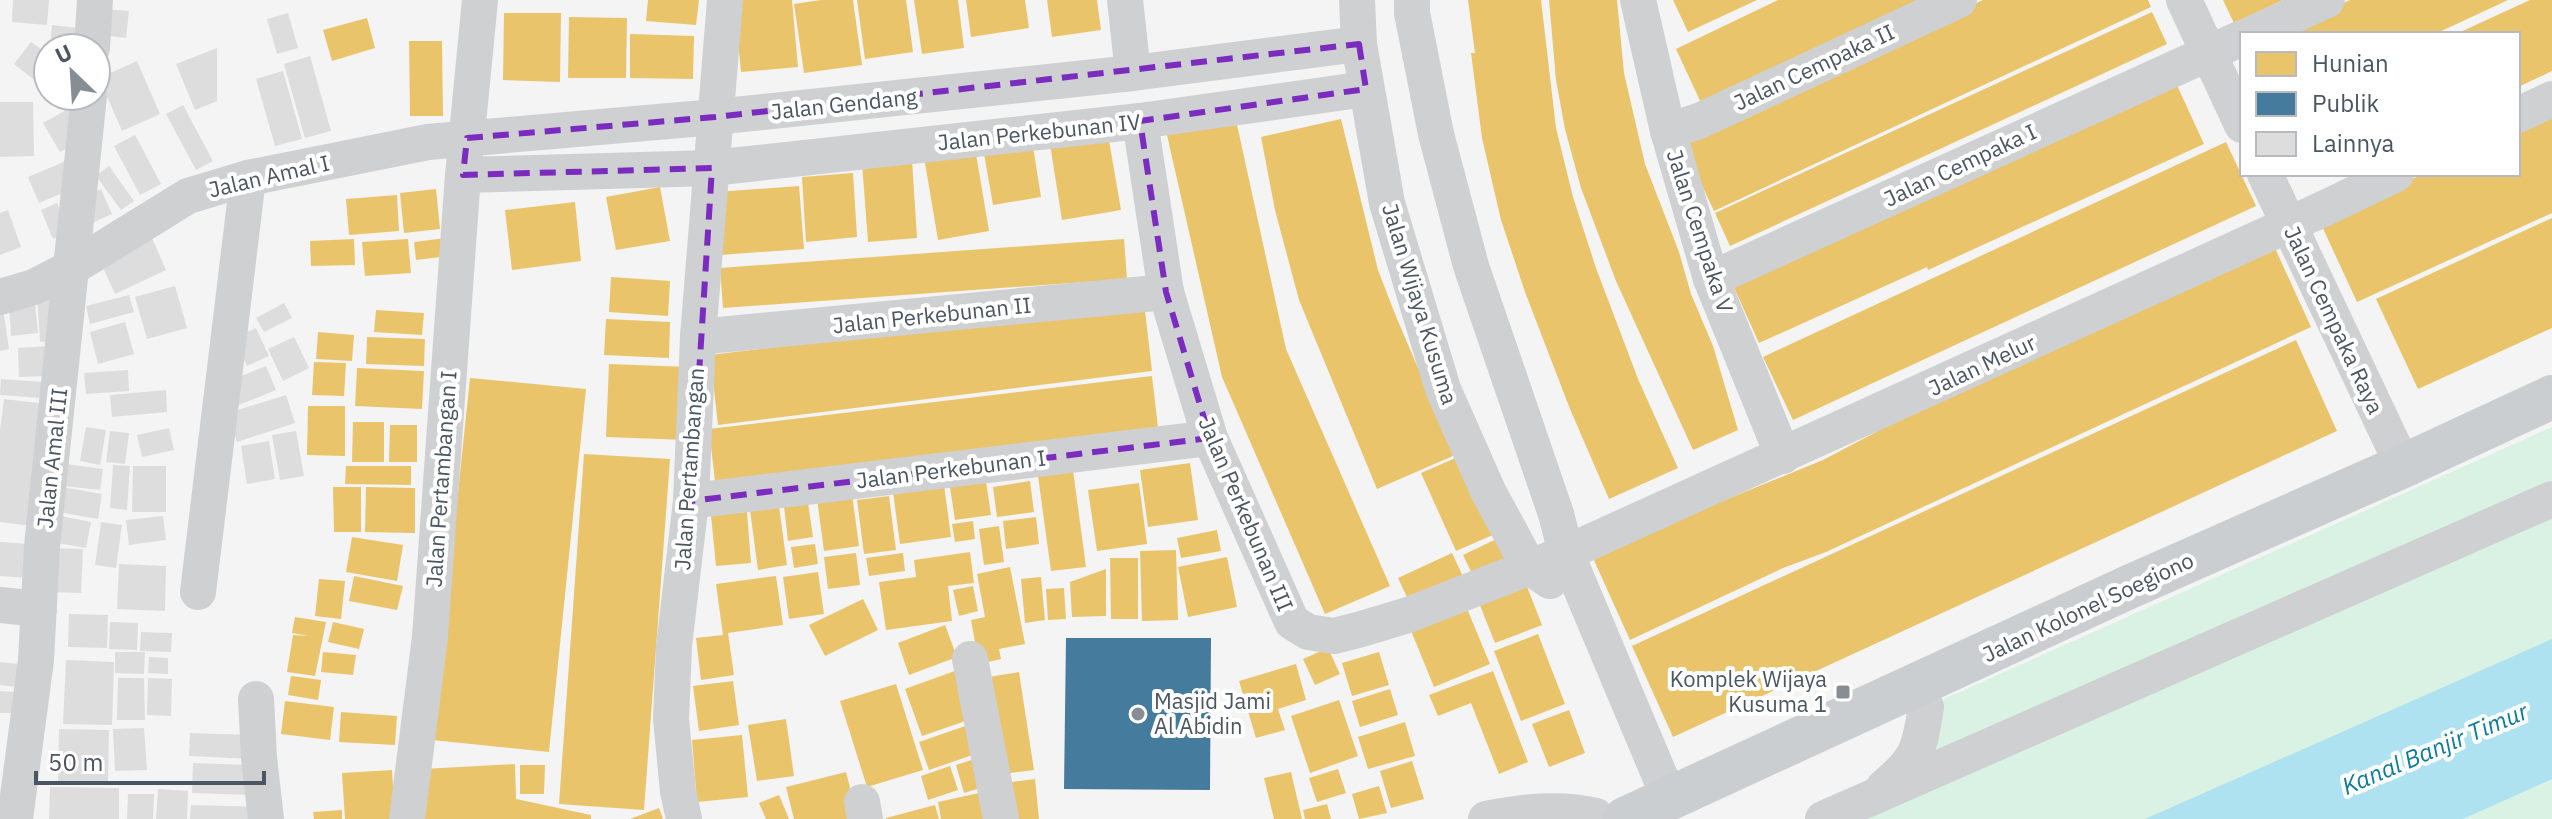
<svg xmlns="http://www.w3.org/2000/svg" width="2552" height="819" font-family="'IBM Plex Sans',sans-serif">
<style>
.green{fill:#d9f2e3}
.water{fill:#aee2f0}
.homes{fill:#e9c46a}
.public{fill:#457b9d}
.building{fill:#ddddde}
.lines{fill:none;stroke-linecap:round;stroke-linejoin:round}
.minor{stroke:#ced0d2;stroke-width:36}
.major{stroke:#caced1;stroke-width:44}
.marked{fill:none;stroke:#7b2cbf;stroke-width:6;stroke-dasharray:16 10;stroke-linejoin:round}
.poi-dot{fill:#868d94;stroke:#fff;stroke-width:3}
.labels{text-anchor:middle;stroke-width:8;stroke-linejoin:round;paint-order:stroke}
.street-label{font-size:22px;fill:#4a5661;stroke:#fff}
.poi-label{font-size:22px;fill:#4a5661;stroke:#fff;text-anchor:end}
.water-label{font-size:24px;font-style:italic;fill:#0c7c9b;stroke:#fff}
</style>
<rect width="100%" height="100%" fill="#f4f4f4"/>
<polygon class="green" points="2552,427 2552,819 1823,819 1870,798 1926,707"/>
<polygon class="water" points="2552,639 2552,779 2463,819 2145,819"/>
<g class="homes">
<polygon points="648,0 699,0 696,25 646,21"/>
<polygon points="734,0 792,0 798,67 741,72"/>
<polygon points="821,0 853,0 862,65 804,73 794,4"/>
<polygon points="857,0 906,0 913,52 865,59"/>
<polygon points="914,0 958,0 964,48 922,54"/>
<polygon points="966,0 1025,0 1029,28 971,37"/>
<polygon points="1047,0 1097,0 1101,30 1052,37"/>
<polygon points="1468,0 1541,0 1556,128 1573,197 1596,268 1638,379 1678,468 1609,499 1570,409 1525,292 1501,220 1482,138 1471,53 1475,53"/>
<polygon points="1549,0 1617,0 1624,73 1645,164 1679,252 1691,294 1713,346 1738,430 1693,450 1616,281 1581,188 1565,129 1556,80"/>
<polygon points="1673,0 1757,0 1688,32"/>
<polygon points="1778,0 1922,0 1702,105 1676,49"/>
<polygon points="1983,0 2148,0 2151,7 1714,211 1681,141"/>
<polygon points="2223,0 2283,0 2234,23"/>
<polygon points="2350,0 2508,0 2435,34 2277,34"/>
<polygon points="2530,0 2552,0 2552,71 2518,87 2518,34 2456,34"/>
<polygon points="2152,12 2167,44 1730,246 1715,213"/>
<polygon points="504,13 561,13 560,82 503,80"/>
<polygon points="569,17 627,18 626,78 568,78"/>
<polygon points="367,18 375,48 332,61 323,30"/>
<polygon points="630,34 694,36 693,79 630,78"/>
<polygon points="409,41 442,41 443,116 410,116"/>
<polygon points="2175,81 2204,144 1928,270 1927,267 1759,343 1732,283"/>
<polygon points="2552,115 2552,213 2357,302 2320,222 2423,174 2518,174 2518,130"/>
<polygon points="1341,119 1378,270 1395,314 1455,455 1377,489 1299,300 1275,210 1261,137"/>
<polygon points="1236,120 1286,349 1390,586 1325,614 1222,377 1167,135"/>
<polygon points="1107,129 1121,210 1062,220 1049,138"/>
<polygon points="1032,140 1041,197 993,205 983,148"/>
<polygon points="2226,142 2256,206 1793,420 1763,357"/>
<polygon points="975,148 989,231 938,240 924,157"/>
<polygon points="912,159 917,238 868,242 862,163"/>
<polygon points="853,173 857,237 806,242 802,177"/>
<polygon points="799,186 804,249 720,255 716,192"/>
<polygon points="660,187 670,241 616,250 606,197"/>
<polygon points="436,189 440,229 404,233 400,193"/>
<polygon points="397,195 399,231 349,235 346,199"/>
<polygon points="575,202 581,261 512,270 505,210"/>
<polygon points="2552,218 2552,328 2418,389 2376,299"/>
<polygon points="446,238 448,256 416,260 414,242"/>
<polygon points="354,239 355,265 311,266 310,241"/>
<polygon points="408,239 411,273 365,276 362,242"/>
<polygon points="1124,239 1127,279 723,308 720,268"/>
<polygon points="2274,246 2311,327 1826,552 1783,568 1630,640 1593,558 1681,518 1823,460 1880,430"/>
<polygon points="611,277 670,281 668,316 609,312"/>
<polygon points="1144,302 1152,371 718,425 710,355"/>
<polygon points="376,310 424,313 422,335 374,332"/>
<polygon points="606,319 670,322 669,358 604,355"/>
<polygon points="318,332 354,335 352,361 316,359"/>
<polygon points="367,337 425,339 424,366 366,364"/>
<polygon points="2296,340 2337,431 1673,737 1632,646"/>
<polygon points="314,362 346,363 344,396 312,395"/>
<polygon points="609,364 689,367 686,440 606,437"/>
<polygon points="357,368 424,371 422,409 355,406"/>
<polygon points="1152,376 1159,436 716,490 709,429"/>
<polygon points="470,378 586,389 549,752 432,740"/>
<polygon points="308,406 345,406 345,456 307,455"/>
<polygon points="353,422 384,422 384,462 352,462"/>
<polygon points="390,425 417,425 417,462 389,462"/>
<polygon points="584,454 670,459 644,810 559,804"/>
<polygon points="1460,456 1495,534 1456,551 1421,473"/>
<polygon points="1190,463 1198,520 1148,527 1140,470"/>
<polygon points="346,466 411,466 411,485 345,484"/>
<polygon points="1073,470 1086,567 1051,571 1038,476"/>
<polygon points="986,481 991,515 955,520 950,487"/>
<polygon points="1030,481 1034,512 997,517 993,487"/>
<polygon points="1139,483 1147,544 1097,551 1088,490"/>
<polygon points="944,485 951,537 900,544 893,492"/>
<polygon points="333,487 361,487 361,532 334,532"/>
<polygon points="366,487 415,488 415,533 365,532"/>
<polygon points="852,494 859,546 824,551 817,499"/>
<polygon points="889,496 896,550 864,554 857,500"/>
<polygon points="808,503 813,537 788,541 784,506"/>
<polygon points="779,506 787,565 758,570 750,510"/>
<polygon points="747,512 751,563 716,566 711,515"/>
<polygon points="1036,517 1039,544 1006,549 1003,521"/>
<polygon points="973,521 975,539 955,542 952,524"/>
<polygon points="999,526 1004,562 984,565 979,529"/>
<polygon points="1217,530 1221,551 1181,558 1177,538"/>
<polygon points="1509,533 1523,564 1478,586 1463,555"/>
<polygon points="352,537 403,545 397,581 346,572"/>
<polygon points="815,544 818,564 794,568 791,547"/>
<polygon points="1176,550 1178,620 1142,621 1140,551"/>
<polygon points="970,552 974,583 948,586 952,621 886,630 879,582 916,577 914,560"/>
<polygon points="856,553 860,585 828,589 824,557"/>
<polygon points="903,553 905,571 869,576 866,558"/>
<polygon points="1452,553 1468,587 1414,612 1398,578"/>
<polygon points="1227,557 1237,607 1188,617 1178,567"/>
<polygon points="1110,558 1138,558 1138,619 1111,619"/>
<polygon points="1010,567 1025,644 999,649 1001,659 979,664 971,620 985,617 977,574"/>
<polygon points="1106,569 1106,616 1072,617 1070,582"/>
<polygon points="818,572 824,614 789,619 783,577"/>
<polygon points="354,576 403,586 397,610 349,601"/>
<polygon points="776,576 783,625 728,633 734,675 701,680 696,638 723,635 716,584"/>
<polygon points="1041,577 1045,620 1025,623 1021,579"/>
<polygon points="319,579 345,581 341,619 315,616"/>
<polygon points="1524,579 1542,625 1495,643 1477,598"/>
<polygon points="973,586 978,611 959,616 953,590"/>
<polygon points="1064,588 1066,619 1048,620 1046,589"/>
<polygon points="863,599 878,630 825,656 809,625"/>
<polygon points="1463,599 1490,664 1434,687 1407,621"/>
<polygon points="295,617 326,622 315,676 287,672 293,635 309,636 292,633"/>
<polygon points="333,622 364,629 359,649 328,642"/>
<polygon points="945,625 957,657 909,675 898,643"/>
<polygon points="1538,634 1565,704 1521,721 1494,651"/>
<polygon points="1328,648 1340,674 1315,685 1303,659"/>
<polygon points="323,652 356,655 353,675 321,672"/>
<polygon points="1379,652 1389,685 1352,696 1342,663"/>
<polygon points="1296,664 1306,700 1278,709 1285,730 1256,738 1239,681"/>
<polygon points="963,668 980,716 922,736 905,689"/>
<polygon points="1493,671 1528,762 1499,774 1471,703 1438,716 1429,695"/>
<polygon points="1019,672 1034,770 1003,774 989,677"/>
<polygon points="291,676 321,680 318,700 288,695"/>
<polygon points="733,681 739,725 699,731 693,686"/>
<polygon points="896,684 923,770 867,787 840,701"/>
<polygon points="1390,689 1398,715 1360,727 1352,701"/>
<polygon points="1339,700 1358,756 1310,773 1291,716"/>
<polygon points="285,701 334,707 330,740 281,734"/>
<polygon points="1569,710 1585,753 1549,767 1532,724"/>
<polygon points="341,712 397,716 395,745 339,742"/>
<polygon points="786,719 794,776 757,781 748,725"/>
<polygon points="1405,722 1415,756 1368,769 1358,737"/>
<polygon points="974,723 984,751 929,770 919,742"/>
<polygon points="742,735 748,797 697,802 692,740"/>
<polygon points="981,757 990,785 964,793 956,765"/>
<polygon points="1412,761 1424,799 1391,808 1380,771"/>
<polygon points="515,764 516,799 591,815 591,819 425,819 423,769"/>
<polygon points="520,765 545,765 544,794 520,794"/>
<polygon points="950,766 958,790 928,800 921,776"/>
<polygon points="1338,769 1346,793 1317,802 1309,778"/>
<polygon points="392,770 395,819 345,819 342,773"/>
<polygon points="846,772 858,819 794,819 786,787"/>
<polygon points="1291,772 1302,819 1274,819 1264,778"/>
<polygon points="1035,779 1039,819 1015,819 1011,782"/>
<polygon points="1379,786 1387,813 1359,819 1352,794"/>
<polygon points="988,791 994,819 941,819 938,802"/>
<polygon points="779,795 789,819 766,819 759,803"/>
<polygon points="1327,804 1331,819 1305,819 1303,810"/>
<polygon points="935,805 939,819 886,819 886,818"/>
<polygon points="659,808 663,819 630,819"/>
<polygon points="342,810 342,819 314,819 313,812"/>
</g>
<polygon class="public" points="1066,638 1211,638 1210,790 1064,789"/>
<g class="building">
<polygon points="13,0 49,0 47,25 12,22"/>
<polygon points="105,9 129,11 126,38 101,35"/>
<polygon points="288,13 298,48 277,54 267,19"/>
<polygon points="52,25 87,29 85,48 50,48"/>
<polygon points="31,42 48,54 48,78 42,86 14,64"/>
<polygon points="217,48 217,101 195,110 176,64"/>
<polygon points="310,56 331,131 305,138 284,64"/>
<polygon points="137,61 160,114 122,131 99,78"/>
<polygon points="283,71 302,139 275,146 256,79"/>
<polygon points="0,102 33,102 34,156 0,157"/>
<polygon points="75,105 75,144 60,152 43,123"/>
<polygon points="183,105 213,161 196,170 166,114"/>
<polygon points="135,135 161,184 140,195 114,146"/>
<polygon points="66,161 77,187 39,203 28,177"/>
<polygon points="109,166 134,201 121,210 96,176"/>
<polygon points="101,189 112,214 92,223 82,198"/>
<polygon points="57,203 69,232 53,239 41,210"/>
<polygon points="8,210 21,247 0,255 0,213"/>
<polygon points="152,238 166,270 115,294 100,261"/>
<polygon points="175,286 187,328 147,339 135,297"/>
<polygon points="53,292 56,341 40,342 37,293"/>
<polygon points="129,295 134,312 90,324 86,306"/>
<polygon points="35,303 38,333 11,336 9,305"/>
<polygon points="284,303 292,318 264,332 256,318"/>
<polygon points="3,309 9,349 0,351 0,310"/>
<polygon points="125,322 134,354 98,364 90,332"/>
<polygon points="256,328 269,356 247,366 234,338"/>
<polygon points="294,337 309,368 283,381 268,349"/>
<polygon points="49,346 50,376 19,377 18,348"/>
<polygon points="266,366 276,390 234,407 224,383"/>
<polygon points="128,370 129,391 86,394 84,373"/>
<polygon points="1,379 43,382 41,398 0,395"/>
<polygon points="166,390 167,412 112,417 110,395"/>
<polygon points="286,395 295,423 237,442 228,413"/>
<polygon points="4,399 47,404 32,526 0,522 0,431"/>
<polygon points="86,427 106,430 100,465 80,461"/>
<polygon points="169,428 174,450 142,457 137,435"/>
<polygon points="110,431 129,433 125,464 106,462"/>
<polygon points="296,431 304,476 280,480 272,435"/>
<polygon points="269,441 275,479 247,484 241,446"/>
<polygon points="66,464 103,469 100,490 64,486"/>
<polygon points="113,465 130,466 127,510 110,508"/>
<polygon points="133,466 166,466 166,512 132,512"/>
<polygon points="62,487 102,494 98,519 58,512"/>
<polygon points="56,515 91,522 86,548 51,542"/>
<polygon points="163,516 166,540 129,545 126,520"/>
<polygon points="101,522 122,525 116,568 95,565"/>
<polygon points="0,542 30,544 28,578 0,576"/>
<polygon points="50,548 83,549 81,593 49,592"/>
<polygon points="119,564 166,566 165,611 117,609"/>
<polygon points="69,614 108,615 107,648 68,647"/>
<polygon points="110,622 138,623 137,650 109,649"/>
<polygon points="141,632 172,633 171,652 140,651"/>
<polygon points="115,652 145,652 144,674 115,673"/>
<polygon points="149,657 168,658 168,674 148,673"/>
<polygon points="66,660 114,662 112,725 63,724"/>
<polygon points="0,662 20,664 18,687 0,685"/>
<polygon points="118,678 144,678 145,720 117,720"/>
<polygon points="148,678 172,679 171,716 147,715"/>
<polygon points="0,691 15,692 14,713 0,713"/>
<polygon points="144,728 147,770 115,771 113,729"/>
<polygon points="59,729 109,730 108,782 58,781"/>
<polygon points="190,733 252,735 251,759 189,756"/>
<polygon points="193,763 251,765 250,795 192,793"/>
<polygon points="50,787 119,788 119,819 49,819"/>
<polygon points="158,789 188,791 187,819 156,819"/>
<polygon points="128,794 154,794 153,819 127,819"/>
<polygon points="191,805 263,807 263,819 190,819"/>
</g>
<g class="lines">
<g class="minor">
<polyline points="1125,0 1133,73"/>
<polyline points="1357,0 1359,44 1387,203 1443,389 1488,491 1529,567 1550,581"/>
<polyline points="1412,0 1412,13 1436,134 1471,266 1556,514 1566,553 1670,800"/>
<polyline points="1638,0 1668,131 1711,279 1783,456"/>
<polyline points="2184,0 2242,125"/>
<polyline points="2252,34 2327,0"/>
<polyline points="92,48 95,0"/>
<polyline points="2518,115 2552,99"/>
<polyline points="1140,121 1166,292 1210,438 1292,622 1308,632 1334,636 1358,630 1408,615 1566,553 2321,210 2396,174"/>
<polyline points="1668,131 1699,121 1959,0"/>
<polyline points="2265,174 2403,466"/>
<polyline points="463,175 712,168 1140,121 1366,89"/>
<polyline points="1711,279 2242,38"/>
<polyline points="0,297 34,287 73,267 188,196 248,178 428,142 715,117 1133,73 1359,44"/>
<polyline points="698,337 1166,292"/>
<polyline points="691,501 1210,438"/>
<polyline points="198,592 248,178"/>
<polyline points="0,605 39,609"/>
<polyline points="970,659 1001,819"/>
<polyline points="256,699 259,758 266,819"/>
<path d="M 1884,787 C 1919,758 1919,749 1926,707"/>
<polyline points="862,802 865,819"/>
<polyline points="15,819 36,660 42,546 89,96"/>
<polyline points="407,819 430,637 463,175 480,0"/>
<polyline points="684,819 678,791 671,719 674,646 691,501 698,337 725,0"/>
<path d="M 1486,819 C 1522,812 1559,807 1596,816 L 1596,819"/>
<polyline points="1823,819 2552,499"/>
</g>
<polyline class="major" points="1625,819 2129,587 2403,466 2552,397"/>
</g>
<path class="marked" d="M 1359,44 L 1366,89 L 1140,121 L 1166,292 L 1210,438 L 691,501 L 712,168 L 463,175 L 467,138 L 715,117 Z"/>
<g class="poi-dot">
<rect x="1835" y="684" width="16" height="16" rx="4"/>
<circle cx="1138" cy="714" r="8"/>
</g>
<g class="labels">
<g class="street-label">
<text transform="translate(1814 67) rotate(-25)" y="8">Jalan Cempaka II</text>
<text transform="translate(844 104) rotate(-6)" y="8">Jalan Gendang</text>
<text transform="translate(1039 132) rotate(-6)" y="8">Jalan Perkebunan IV</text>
<text transform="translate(1960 165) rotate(-25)" y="8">Jalan Cempaka I</text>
<text transform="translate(269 176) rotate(-13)" y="8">Jalan Amal I</text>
<text transform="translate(1700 231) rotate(72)" y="8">Jalan Cempaka V</text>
<text transform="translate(1420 304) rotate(73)" y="8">Jalan Wijaya Kusuma</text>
<text transform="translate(932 315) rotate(-6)" y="8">Jalan Perkebunan II</text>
<text transform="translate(2334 320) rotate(65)" y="8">Jalan Cempaka Raya</text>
<text transform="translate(1982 365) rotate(-25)" y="8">Jalan Melur</text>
<text transform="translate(52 458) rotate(-84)" y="8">Jalan Amal III</text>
<text transform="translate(689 469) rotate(-86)" y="8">Jalan Pertambangan</text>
<text transform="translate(951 469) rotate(-7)" y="8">Jalan Perkebunan I</text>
<text transform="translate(441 479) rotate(-86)" y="8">Jalan Pertambangan I</text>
<text transform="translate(1246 514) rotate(67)" y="8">Jalan Perkebunan III</text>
<text transform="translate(2088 607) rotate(-25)" y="8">Jalan Kolonel Soegiono</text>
</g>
<g class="poi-label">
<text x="1827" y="687">Komplek Wijaya<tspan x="1827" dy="25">Kusuma 1</tspan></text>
<text x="1154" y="709" text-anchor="start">Masjid Jami<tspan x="1154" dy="25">Al Abidin</tspan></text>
</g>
<g class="water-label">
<text transform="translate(2435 749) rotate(-23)" y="8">Kanal Banjir Timur</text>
</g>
</g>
<rect x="2240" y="32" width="280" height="144" fill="#ffffff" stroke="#b7bbc0" stroke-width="2"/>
<rect x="2256" y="52" width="40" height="24" fill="#e9c46a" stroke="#b7bbc0" stroke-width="2"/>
<text x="2312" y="72" font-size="24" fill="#4a5661">Hunian</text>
<rect x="2256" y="92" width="40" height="24" fill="#457b9d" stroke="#b7bbc0" stroke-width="2"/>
<text x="2312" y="112" font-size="24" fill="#4a5661">Publik</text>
<rect x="2256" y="132" width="40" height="24" fill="#ddddde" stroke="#b7bbc0" stroke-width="2"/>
<text x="2312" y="152" font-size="24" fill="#4a5661">Lainnya</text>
<g transform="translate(72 72) rotate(335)"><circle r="38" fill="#ffffff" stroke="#b7bbc0" stroke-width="2"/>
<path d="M0-6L14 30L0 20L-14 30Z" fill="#868d94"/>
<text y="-12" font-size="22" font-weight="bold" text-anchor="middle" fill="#4a5661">U</text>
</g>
<path d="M36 771v12h228v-12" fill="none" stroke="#4a5661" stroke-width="4"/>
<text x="48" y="771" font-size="24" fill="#4a5661" stroke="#ffffff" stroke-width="6" paint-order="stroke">50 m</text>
</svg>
